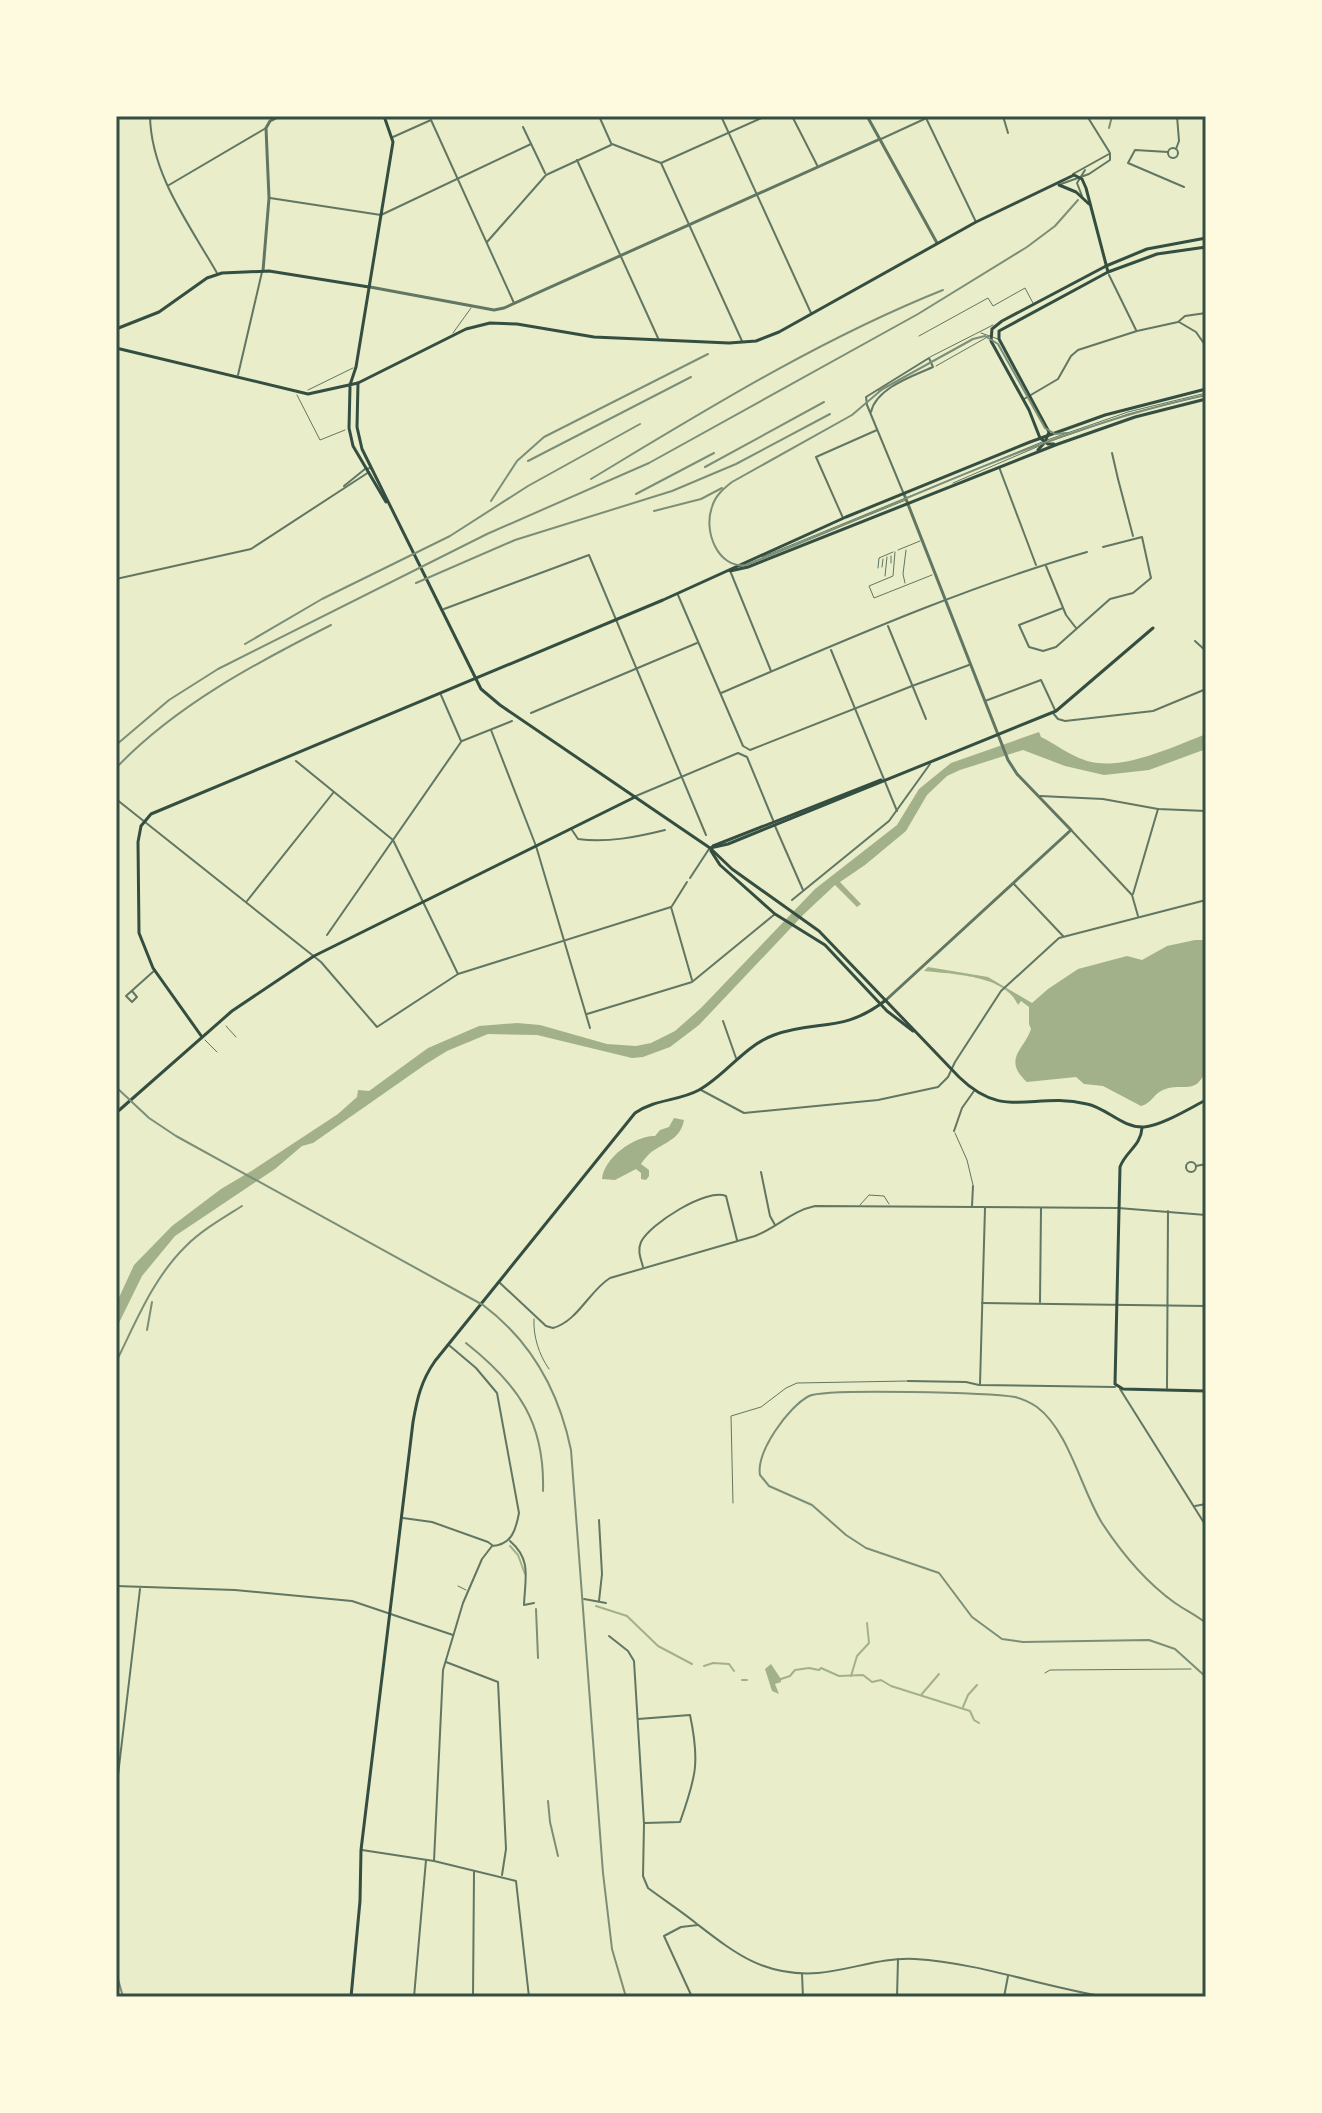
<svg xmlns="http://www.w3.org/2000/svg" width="1322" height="2113" font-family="Overpass,sans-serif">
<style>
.water{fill:#a3b18a}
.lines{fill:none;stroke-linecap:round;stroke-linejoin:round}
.stream{stroke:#a3b18a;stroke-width:2}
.service{stroke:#617663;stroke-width:1}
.pedestrian{stroke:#617663;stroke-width:2}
.minor{stroke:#617663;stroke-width:2}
.tertiary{stroke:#617663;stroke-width:3}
.secondary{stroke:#344e41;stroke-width:3}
.primary{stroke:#344e41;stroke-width:3}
.tram{stroke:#7c8e77;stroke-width:2}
.rail{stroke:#7c8e77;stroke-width:2}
.neatline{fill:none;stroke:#344e41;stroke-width:3}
</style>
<rect width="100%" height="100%" fill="#e9edc9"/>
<g class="water">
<path d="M 1039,732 L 1041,737 C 1059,746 1077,761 1098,763 C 1131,767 1175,746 1206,734 L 1206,749 L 1149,770 L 1104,775 L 1065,766 L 1023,750 L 960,770 L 947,776 L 927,795 L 906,831 L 865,865 L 840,882 L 861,904 L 857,907 L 835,885 L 804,914 L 699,1025 L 670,1047 L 643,1057 L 632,1058 L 537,1035 L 488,1034 L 447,1051 L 426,1064 L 313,1143 L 302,1146 L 275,1169 L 175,1236 L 142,1276 L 116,1329 L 116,1304 L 134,1265 L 172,1226 L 221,1189 L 253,1170 L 338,1114 L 357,1097 L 358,1090 L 369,1091 L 428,1048 L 479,1026 L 517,1023 L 540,1025 L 607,1044 L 636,1046 L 651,1043 L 675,1031 L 701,1008 L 815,889 L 897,825 L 919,789 L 951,763 Z"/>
<path d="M 1195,940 L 1206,940 L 1206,1073 C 1203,1076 1201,1080 1198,1083 C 1189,1091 1175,1083 1161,1091 C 1152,1096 1152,1103 1141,1106 L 1103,1086 L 1084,1084 L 1076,1077 L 1027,1082 C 1002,1059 1024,1050 1031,1029 L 1029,1024 L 1029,1007 L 1021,1001 L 1018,1005 C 1006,975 951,974 924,971 L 928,967 L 988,977 L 1032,1003 L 1048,989 L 1078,969 L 1127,956 L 1142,960 L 1167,946 Z"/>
<path d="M 674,1118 L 684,1120 C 681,1137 669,1141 656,1149 C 650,1152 645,1158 641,1164 L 649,1170 L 649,1176 L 646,1180 L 641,1179 L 641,1173 L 636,1169 L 615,1180 L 602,1179 C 604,1157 636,1135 655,1136 L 660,1130 L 669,1127 Z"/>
<polygon points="771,1664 781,1679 781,1682 775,1684 779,1694 772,1691 765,1669"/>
</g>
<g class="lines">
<g class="stream">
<polyline points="510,1546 518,1555 525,1574"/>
<polyline points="596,1606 627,1616 658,1646 692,1664"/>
<polyline points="704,1666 713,1663 729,1664 734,1671"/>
<polyline points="851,1676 857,1656 869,1643 867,1623"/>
<polyline points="781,1679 790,1676 795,1670 809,1668 819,1670 821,1668 839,1676 863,1675 872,1682 881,1680 891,1686 970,1711 974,1720 979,1723"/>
<polyline points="742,1680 747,1680"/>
<polyline points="921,1695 939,1674"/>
<polyline points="963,1707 968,1695 977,1685"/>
</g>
<g class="service">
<polyline points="453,333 471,308"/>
<polyline points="981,333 998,339"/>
<polyline points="919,336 988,298 993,306 1025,288 1033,303"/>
<polyline points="930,357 993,325"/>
<polyline points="936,366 991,335"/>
<polyline points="308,390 353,368"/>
<polyline points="297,395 320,440 345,430"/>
<polyline points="1047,440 1128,412 1206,393"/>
<polyline points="1048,442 1128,414 1206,395"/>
<polyline points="953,483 1039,446"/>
<polyline points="898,550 920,541"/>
<polyline points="895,552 893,576 869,586 874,598 932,575"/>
<polyline points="762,557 1042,442"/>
<polyline points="891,563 891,556"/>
<polyline points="740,567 906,500"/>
<polyline points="882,567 883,559"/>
<polyline points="878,568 879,558 893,552"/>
<polyline points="885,576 887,557"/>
<polyline points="905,583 903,574 906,550"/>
<polyline points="226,1026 236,1037"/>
<polyline points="205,1040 217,1052"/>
<polyline points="955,1133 967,1160 973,1185"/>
<polyline points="860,1205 869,1195 884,1196 889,1204"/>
<path d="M 534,1319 C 533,1336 539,1355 549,1369"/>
<polyline points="733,1503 731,1416 761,1407 786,1388 797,1383 908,1381"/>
<polyline points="458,1586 466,1590"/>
<polyline points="1045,1673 1050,1670 1191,1669"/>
</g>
<g class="pedestrian">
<polyline points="1112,453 1118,479"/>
<polyline points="912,686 969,665"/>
</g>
<g class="minor">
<path d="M 150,116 C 151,174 189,224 217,273"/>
<polyline points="599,116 611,143"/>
<polyline points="721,116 811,313"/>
<polyline points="792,116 817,165"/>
<polyline points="1003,116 1008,133"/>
<polyline points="1087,116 1110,153"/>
<polyline points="926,118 976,222"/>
<polyline points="523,127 545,173"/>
<polyline points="393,137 431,120 514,303"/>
<polyline points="881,139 931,116"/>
<polyline points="612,144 661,163 766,116"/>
<circle cx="1173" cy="153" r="5"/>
<polyline points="1176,149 1179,141 1177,116"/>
<polyline points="1168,152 1135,150 1128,163 1184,187"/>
<polyline points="577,160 658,338"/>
<polyline points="661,163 742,341"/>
<polyline points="1073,174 1109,154"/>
<polyline points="1061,184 1089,174 1110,160 1110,154"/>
<polyline points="169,185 266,128"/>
<polyline points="1082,196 1077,183 1085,170"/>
<polyline points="270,198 381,215 531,144"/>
<polyline points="487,242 546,175 611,145"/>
<polyline points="1109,275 1136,330"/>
<polyline points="1179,322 1196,332 1205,345"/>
<polyline points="238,375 262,272"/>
<polyline points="1024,399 1058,379 1071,356 1078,350 1137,331 1178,322 1185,316 1206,313"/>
<path d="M 871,412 C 876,388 913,376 933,367 L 929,358 L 866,397 L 867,405 L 903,492"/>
<polyline points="999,467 1036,565"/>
<polyline points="1118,479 1133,536"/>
<polyline points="344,486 365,469 371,468"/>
<polyline points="843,518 816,457 877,430"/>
<polyline points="1046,566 1066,615 1076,628"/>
<polyline points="731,573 771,671"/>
<polyline points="116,579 251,549 369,472"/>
<polyline points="678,595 743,746 750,750 912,686"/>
<polyline points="1063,608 1019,625 1029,647 1043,651 1056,647 1110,599 1133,593 1151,578 1142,537 1103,547"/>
<polyline points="444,609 589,555 706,835"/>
<polyline points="888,626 926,719"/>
<polyline points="1195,641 1206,651"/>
<polyline points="831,650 897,811"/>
<path d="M 721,693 C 841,642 962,588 1087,552"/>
<polyline points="441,695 461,741"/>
<polyline points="985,701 1041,680 1055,710"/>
<polyline points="531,713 697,643"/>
<polyline points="1053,713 1058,719 1065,721 1153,711 1206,689"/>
<polyline points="491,730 536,846 590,1028"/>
<polyline points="462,741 512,721"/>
<polyline points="296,761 393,840 458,974"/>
<polyline points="636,796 738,753 747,757 773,820"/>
<polyline points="1040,796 1103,799 1158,809 1206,811"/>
<polyline points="116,799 321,962 377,1027 458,974 671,907"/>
<polyline points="775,826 803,890"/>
<path d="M 572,830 L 578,839 C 607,843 637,837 665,830"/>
<polyline points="1072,831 1132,895 1138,916"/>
<polyline points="690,878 709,849"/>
<polyline points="1013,883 1063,936"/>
<polyline points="1133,894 1158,809"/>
<polyline points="792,900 889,821 930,764"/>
<polyline points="247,901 333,793"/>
<polyline points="672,906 687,882"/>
<polyline points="671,907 692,980"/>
<polyline points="327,935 461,742"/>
<path d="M 132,991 L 137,997 L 132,1002 L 126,996 C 136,987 145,979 155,970"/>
<polyline points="587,1014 692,982 775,914"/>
<polyline points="723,1021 736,1058"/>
<polyline points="701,1090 744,1113 878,1100 938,1087 948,1077 955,1062 1001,991 1059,938 1206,900"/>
<polyline points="954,1131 962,1108 974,1091"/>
<circle cx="1191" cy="1167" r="5"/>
<polyline points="1196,1166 1206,1164"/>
<polyline points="761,1172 770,1216 775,1225"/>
<polyline points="972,1206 973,1186"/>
<path d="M 643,1267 C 641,1259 637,1251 641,1242 C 650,1224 706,1188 726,1196 L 737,1240"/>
<path d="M 500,1283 L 546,1326 L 553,1328 C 578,1321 589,1291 610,1278 L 755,1236 C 777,1228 791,1211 815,1206 L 1118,1208 L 1206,1215"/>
<polyline points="1040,1302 1041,1208"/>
<polyline points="982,1303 1206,1306"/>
<polyline points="908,1381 966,1382 979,1385 1115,1387"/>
<polyline points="980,1384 985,1208"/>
<polyline points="1167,1388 1168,1211"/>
<polyline points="1120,1389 1206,1526"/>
<polyline points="1195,1506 1206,1504"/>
<polyline points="403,1518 432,1522 488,1542 492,1545"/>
<polyline points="599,1520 602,1574 599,1601"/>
<path d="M 510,1541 C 532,1560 525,1578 524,1605 L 534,1603"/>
<polyline points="116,1586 235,1590 352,1601 453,1635"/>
<polyline points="584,1599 606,1603"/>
<path d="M 609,1636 L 628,1651 L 634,1661 L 644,1824 L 643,1876 L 648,1888 C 664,1900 681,1911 697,1924 C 736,1954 765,1977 818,1973 C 851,1970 882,1957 915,1959 C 980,1963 1043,1987 1107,1997"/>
<polyline points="446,1662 498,1682 506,1849 502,1875"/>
<path d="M 638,1719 L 690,1715 C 700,1762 696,1777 680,1822 L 645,1823"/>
<polyline points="116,1792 140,1589"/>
<polyline points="362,1850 434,1861 516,1881 529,1997"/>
<path d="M 434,1861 L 443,1670 L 463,1603 L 482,1559 L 492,1546 C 512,1545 516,1529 519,1513 L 497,1393 L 476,1368 L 450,1346"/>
<polyline points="802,1974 803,1997"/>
<polyline points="414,1997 426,1860"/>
<polyline points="473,1997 474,1872"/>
<polyline points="692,1997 664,1936 681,1927 698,1925"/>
<polyline points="897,1997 898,1959"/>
<polyline points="1004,1997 1008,1976"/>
</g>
<g class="tertiary">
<polyline points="867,116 937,243"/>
<polyline points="263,271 269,198 266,128 270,121 280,116"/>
<polyline points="370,287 494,310 504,308 880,139"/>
<polyline points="886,1000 1071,830 1017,774 1008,760 904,494"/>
</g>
<g class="secondary">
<polyline points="116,329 159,312 207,278 222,273 269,271 369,287"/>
<polyline points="350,385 356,367 393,142 384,116"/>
<polyline points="1054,444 1048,444 1040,438 1029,410 991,341 992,329 1002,321 1106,266"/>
<polyline points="1038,450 1045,442 1049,432 999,339 999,331 1108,272"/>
<polyline points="730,571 748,567 1058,444 1135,417 1206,399"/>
<path d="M 635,797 L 710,848 L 732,869 L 819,931 L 959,1077 C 1005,1122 1033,1091 1087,1104 C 1107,1108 1122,1128 1144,1127 C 1161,1126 1190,1108 1206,1100"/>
<polyline points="713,846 881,780"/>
<polyline points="710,848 728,844 1056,711 1153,628"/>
<polyline points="711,851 720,865 775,914 825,945 887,1011 913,1031"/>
<polyline points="202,1037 153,968 139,933 138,842 141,826 151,814 663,600 846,517 1030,442 1105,415 1206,389"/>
<path d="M 1142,1128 C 1141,1146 1125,1152 1120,1167 L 1115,1384 L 1123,1389 L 1206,1391"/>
<path d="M 351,1997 L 360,1901 L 361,1850 L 413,1422 C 417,1399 421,1381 435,1361 L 635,1113 C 655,1099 679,1101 699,1090 C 726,1075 744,1046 774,1035 C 818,1019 842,1034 886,1000"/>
</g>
<g class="primary">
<polyline points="1059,185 1076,192 1089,204"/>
<polyline points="1106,266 1147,249 1206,238"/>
<polyline points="116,348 308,394 358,383 466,329 490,323 517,324 594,337 729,343 756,341 779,332 976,222 1074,175 1082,179 1086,188 1108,272 1157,254 1206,247"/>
<polyline points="350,387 349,428 353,446 386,502"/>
<polyline points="116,1113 232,1011 314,956 635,797 500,705 481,689 362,449 357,427 358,383"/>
</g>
<g class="tram">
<path d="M 886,386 L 852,415 L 732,482 C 723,489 715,496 712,507 C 703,531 718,569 746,565 C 897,506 1046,429 1206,395"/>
<polyline points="879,391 973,339 985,336 998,344 1045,428 1055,434 1067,433"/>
<polyline points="654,511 701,499 722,488"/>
</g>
<g class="rail">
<polyline points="1109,128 1112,116"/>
<polyline points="528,461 691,377"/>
<polyline points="705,467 824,402"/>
<path d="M 591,479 C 704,411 820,339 943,290"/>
<polyline points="636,494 714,453"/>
<polyline points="491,501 517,461 544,437 708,354"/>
<polyline points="416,583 515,540 672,491 736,464 830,414"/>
<polyline points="245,644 322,599 450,536 528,486 640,424"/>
<polyline points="116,745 169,700 218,669 487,534 649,463 918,314 1027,247 1055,226 1078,200"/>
<path d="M 116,768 C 175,706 254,664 331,625"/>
<path d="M 116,1087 L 149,1118 L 176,1136 L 483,1305 C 531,1341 559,1392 571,1450 L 603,1873 L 612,1949 L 626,1997"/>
<polyline points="147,1330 152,1302"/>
<path d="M 466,1343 C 519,1385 545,1423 543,1491"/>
<path d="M 116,1362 C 136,1322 153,1278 186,1246 C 202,1230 223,1218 242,1206"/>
<polyline points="536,1609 538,1658"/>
<path d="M 1206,1623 C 1196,1615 1185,1610 1175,1603 C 1147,1583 1121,1552 1102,1523 C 1081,1489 1069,1431 1037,1407 C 1031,1403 1023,1399 1015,1397 C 991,1393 826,1388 809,1396 C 788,1407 756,1452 760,1475 L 769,1486 L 812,1505 L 846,1535 L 866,1548 L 939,1573 L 972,1617 L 1002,1639 L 1023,1642 L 1149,1640 L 1175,1649 L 1206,1677"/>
<polyline points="548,1801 550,1822 558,1856"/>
<polyline points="116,1972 123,1997"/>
</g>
</g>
<rect width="1322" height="2113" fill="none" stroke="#fefae0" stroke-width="236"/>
<rect x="118" y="118" width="1086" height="1877" class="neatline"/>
</svg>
